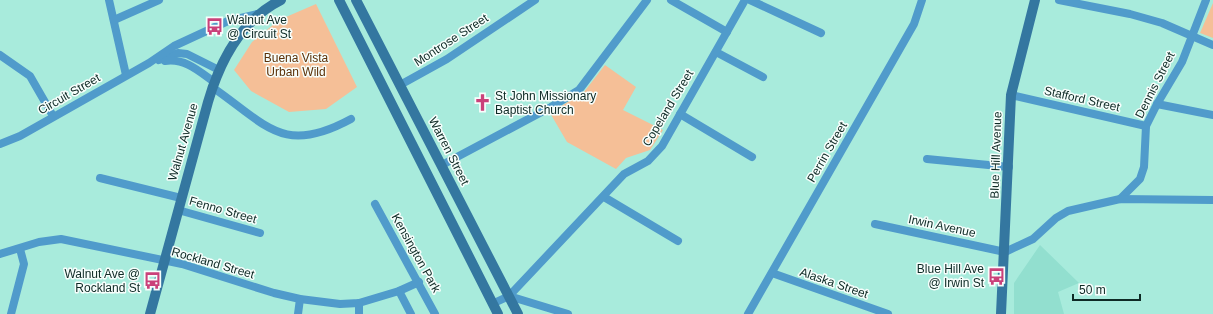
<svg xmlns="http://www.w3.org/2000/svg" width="1213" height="314" font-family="Arial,sans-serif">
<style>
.built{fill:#92dfcf}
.green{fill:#f5bf97}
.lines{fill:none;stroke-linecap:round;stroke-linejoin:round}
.street{stroke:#509bcb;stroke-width:8}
.secondary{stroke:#3477a0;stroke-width:10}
.labels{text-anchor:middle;stroke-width:3;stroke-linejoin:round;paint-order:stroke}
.poi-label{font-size:12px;fill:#0e2a25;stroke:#f7fefc;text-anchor:start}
.street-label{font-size:12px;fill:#0e2a25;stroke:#f7fefc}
.park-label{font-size:12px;fill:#5b3108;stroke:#f7fefc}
</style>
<rect width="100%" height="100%" fill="#a8ebdc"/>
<polygon class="built" points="1040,245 1079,283 1058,292 1064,314 1014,314 1014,283"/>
<g class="green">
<polygon points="1213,3 1213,38 1200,33"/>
<polygon points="316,4 357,87 326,109 289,112 251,91 234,70 252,42 279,20"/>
<polygon points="605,65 636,87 623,110 663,130 650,150 626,158 616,169 567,142 550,113 584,92"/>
</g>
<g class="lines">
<g class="street">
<polyline points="109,0 126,75"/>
<polyline points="671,0 727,32"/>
<polyline points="750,0 821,33"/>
<polyline points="1059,0 1130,14 1162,23 1213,45"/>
<polyline points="114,20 159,0"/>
<polyline points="716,52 763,77"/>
<polyline points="0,55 30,76 53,116"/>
<polyline points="159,60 178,53 187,54 219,70"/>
<path d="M 165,61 C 185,58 199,71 214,82"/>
<polyline points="400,85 447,59 535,0"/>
<path d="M 212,87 C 267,125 283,156 351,119"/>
<polyline points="1011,95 1146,126"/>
<polyline points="1157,104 1213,115"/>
<polyline points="680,114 752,157"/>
<polyline points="0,144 20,136 149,63 174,46 228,21 257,14"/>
<polyline points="927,159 1009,167"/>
<polyline points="442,165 551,107 579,90 647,0"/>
<polyline points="100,178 181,198"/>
<polyline points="604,197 678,241"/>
<polyline points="1120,199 1140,179 1144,167 1146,126 1157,104 1182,62 1206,0"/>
<polyline points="375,204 435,314"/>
<polyline points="178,210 260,233"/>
<polyline points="875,224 1005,252 1033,239 1056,218 1068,211 1120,199 1213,200"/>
<polyline points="0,254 39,242 61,239 182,264 274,293 300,299 340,304 359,303 399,291 419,282"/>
<polyline points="772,273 888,314"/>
<polyline points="399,291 411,314"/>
<polyline points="509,296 568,314"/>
<polyline points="359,303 359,314"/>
<polyline points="494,303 509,296 624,174 648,161 662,146 745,0"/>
<polyline points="11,314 24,264 20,249"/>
<polyline points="298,314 300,299"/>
<polyline points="748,314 914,24 922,0"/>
</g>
<g class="secondary">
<polyline points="339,0 498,314"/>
<polyline points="356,0 518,314"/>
<path d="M 150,314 L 208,102 C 220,61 241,20 281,0"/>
<polyline points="1001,314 1011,95 1035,0"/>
</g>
</g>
<defs>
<symbol id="bus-bare" viewBox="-9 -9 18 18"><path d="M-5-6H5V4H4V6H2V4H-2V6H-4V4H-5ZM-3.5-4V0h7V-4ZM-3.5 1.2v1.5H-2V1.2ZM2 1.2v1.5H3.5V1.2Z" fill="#ca417a" stroke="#f7fefc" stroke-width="2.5" paint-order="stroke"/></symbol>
<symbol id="church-bare" viewBox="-9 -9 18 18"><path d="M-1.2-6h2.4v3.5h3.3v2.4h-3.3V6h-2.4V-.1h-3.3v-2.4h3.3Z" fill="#ca417a" stroke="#f7fefc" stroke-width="2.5" paint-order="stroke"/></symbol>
</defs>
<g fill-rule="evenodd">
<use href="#bus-bare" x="202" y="14" width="25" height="25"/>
<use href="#church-bare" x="470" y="90" width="25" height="25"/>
<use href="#bus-bare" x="984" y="264" width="25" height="25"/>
<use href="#bus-bare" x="140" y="268" width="25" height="25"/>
</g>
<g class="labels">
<g class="poi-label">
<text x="227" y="24">Walnut Ave<tspan x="227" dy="14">@ Circuit St</tspan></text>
<text x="495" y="100">St John Missionary<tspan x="495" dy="14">Baptist Church</tspan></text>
<text x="984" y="273" text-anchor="end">Blue Hill Ave<tspan x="984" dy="14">@ Irwin St</tspan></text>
<text x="140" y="278" text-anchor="end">Walnut Ave @<tspan x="140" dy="14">Rockland St</tspan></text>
</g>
<g class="street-label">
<text transform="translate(451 40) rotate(-33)" y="4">Montrose Street</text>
<text transform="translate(1155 85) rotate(-63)" y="4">Dennis Street</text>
<text transform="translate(69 94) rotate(-30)" y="4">Circuit Street</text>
<text transform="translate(1082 99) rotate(13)" y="4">Stafford Street</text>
<text transform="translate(668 108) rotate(-59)" y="4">Copeland Street</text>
<text transform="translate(183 142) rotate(-74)" y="4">Walnut Avenue</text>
<text transform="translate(449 151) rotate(63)" y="4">Warren Street</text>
<text transform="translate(827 152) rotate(-60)" y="4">Perrin Street</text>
<text transform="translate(996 155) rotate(-88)" y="4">Blue Hill Avenue</text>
<text transform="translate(223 210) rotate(16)" y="4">Fenno Street</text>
<text transform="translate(942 226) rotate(12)" y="4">Irwin Avenue</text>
<text transform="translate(416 253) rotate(61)" y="4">Kensington Park</text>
<text transform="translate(213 263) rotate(16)" y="4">Rockland Street</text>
<text transform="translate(834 283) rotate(19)" y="4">Alaska Street</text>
</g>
<g class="park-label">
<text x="296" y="62">Buena Vista<tspan x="296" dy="14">Urban Wild</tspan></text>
</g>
</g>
<path d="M1073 294v6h67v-6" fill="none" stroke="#0e2a25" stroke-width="2"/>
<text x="1079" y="294" font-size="12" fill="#0e2a25" stroke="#f7fefc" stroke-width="3" paint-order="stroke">50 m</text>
</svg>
